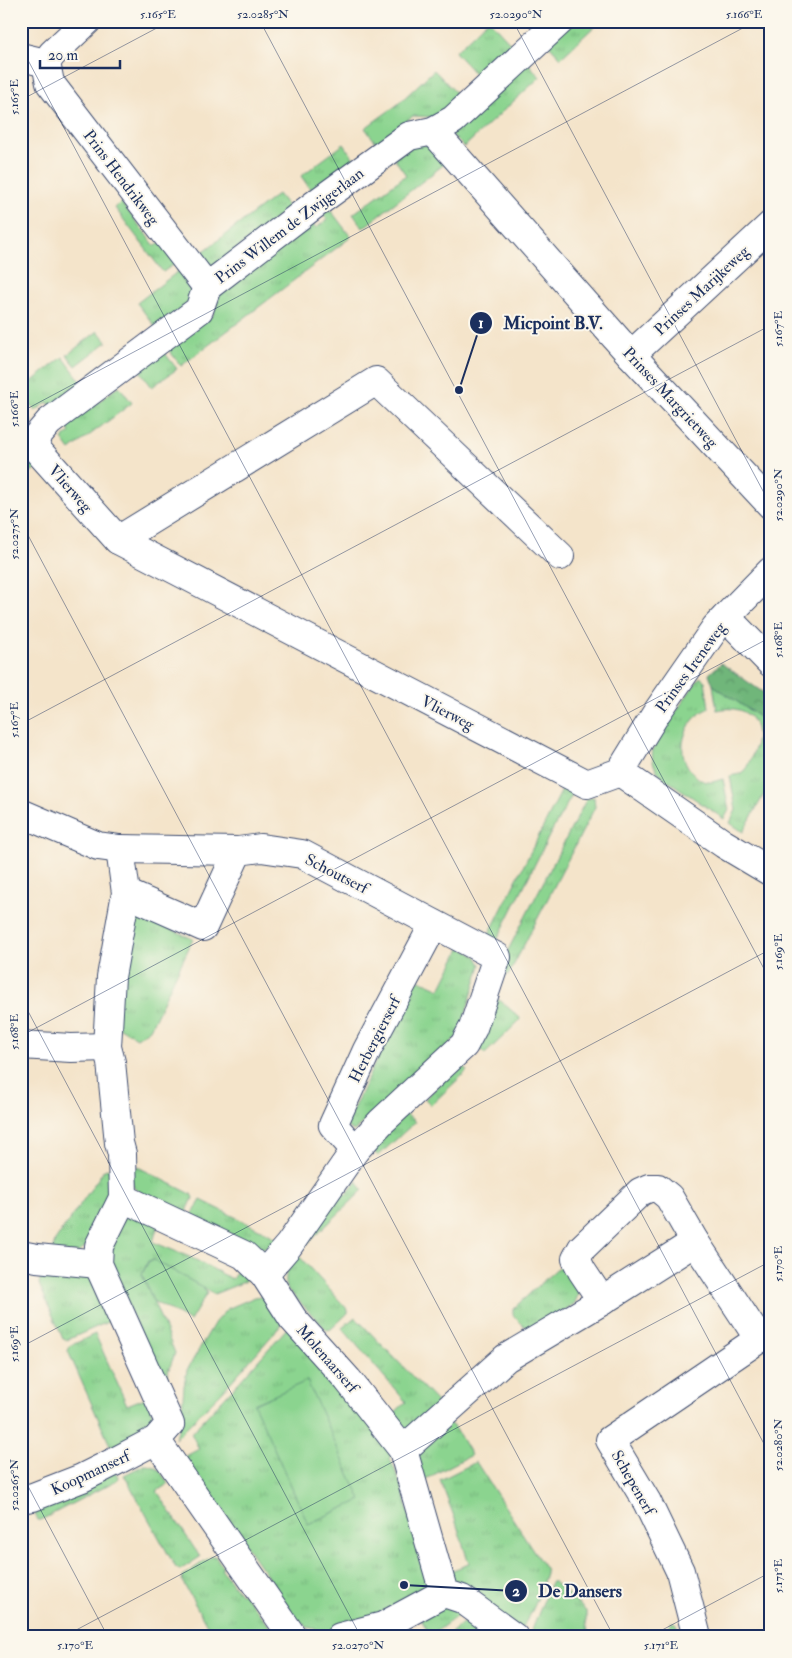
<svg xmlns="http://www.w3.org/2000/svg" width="792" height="1658" font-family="'IM FELL Double Pica',serif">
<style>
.grass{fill:url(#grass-tufts);stroke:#538276}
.forest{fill:url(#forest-crowns);stroke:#46726c}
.park{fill:#8bd48f;stroke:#538276}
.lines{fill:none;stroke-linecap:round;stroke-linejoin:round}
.minor-casing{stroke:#3c4a6e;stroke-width:30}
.minor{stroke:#fff;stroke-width:28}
.ticks{fill:none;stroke:#1b2f5e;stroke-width:1;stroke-opacity:0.45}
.labels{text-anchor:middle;stroke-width:4;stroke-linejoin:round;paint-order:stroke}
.street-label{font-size:16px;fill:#1b2f5e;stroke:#fbf7ec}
.leader{fill:none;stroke:#1b2f5e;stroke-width:2}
.callout-dot{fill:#1b2f5e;stroke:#fbf7ec;stroke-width:2}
.mark-label{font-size:15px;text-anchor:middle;font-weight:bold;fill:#fff}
.callout-label{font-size:18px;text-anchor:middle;font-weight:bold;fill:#1b2f5e;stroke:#fbf7ec;stroke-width:4;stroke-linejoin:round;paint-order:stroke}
.neatline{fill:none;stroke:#1b2f5e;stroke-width:2}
.ticks-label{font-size:12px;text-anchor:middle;fill:#1b2f5e}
</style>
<defs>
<pattern id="grass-tufts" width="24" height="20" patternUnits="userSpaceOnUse" patternTransform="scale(1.25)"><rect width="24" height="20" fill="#8bd48f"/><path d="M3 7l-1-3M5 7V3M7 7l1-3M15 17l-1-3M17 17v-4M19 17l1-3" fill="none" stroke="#77b67e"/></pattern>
<pattern id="forest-crowns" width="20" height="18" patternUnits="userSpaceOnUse" patternTransform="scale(1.25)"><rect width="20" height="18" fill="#70b67a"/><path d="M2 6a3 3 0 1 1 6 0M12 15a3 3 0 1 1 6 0" fill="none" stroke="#5b9467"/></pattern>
</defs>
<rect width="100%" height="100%" fill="#fbf7ec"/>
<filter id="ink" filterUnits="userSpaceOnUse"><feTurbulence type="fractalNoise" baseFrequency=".02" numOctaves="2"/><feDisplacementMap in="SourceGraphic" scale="10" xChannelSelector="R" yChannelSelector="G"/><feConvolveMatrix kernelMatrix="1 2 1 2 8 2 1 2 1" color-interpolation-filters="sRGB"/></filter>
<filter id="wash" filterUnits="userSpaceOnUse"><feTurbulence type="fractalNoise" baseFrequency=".0096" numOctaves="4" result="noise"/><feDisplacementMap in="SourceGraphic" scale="20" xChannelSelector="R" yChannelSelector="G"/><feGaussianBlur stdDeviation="1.12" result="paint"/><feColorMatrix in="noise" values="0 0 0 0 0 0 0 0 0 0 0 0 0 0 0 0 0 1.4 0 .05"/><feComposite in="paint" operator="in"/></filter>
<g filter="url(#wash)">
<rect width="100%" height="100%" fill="#f4e4ca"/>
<g class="grass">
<polygon points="487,21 490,21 513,46 479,78 455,52"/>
<polygon points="573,21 600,21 561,58 548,44"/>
<polygon points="528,63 540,77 464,147 451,134"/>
<polygon points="434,70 459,96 439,114 432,117 413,116 377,144 365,128 397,105"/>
<polygon points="344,144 355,160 312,192 301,176"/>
<polygon points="417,144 430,146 447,162 363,228 353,214 406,175 394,158"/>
<polygon points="278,194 289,208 211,269 200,254"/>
<polygon points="121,202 155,246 161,243 177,262 163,272 115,208"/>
<polygon points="324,211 332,212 351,237 181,366 168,349 213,315 220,294 310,221 316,228 327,220 322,212"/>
<polygon points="181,269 191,284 188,286 191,293 190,302 157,329 137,303"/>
<polygon points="98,331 107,342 76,366 67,355"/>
<polygon points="164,352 177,369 152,387 140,371"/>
<polygon points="63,357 83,384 52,408 48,402 35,411 21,393 21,390"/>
<polygon points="119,386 132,403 70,450 62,439 70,432 66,427"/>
<polygon points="21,406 32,422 21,424"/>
<polygon points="21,458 38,466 31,472 28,467 21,466"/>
<path d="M 700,677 L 705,681 L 709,708 C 684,719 672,755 695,775 C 698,778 702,782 708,782 C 712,783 718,780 723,779 L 729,810 L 724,819 L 664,778 C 656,772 650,761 653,750 C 655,744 660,738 663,733 C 674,714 687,695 700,677 Z"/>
<path d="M 713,685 L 771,725 L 771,782 L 743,832 L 730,823 L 736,810 L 730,776 C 734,775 738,775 741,773 C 746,770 748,765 750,760 C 766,730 753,702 717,710 Z"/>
<polygon points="566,782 572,791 571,797 548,838 495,944 486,940"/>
<polygon points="594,797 595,807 509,974 506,975 499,972 505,956 585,802 587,799"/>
<polygon points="140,915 193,939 150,1029 137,1038 115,1025 130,919"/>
<polygon points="461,947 477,957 481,965 459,1035 354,1131 345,1126 412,986 417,981 420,980 440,989"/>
<polygon points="494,1000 499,1000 502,1002 520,1018 519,1021 485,1054 476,1045"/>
<polygon points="460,1063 467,1071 431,1105 425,1099"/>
<polygon points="406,1114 415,1122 378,1156 372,1149"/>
<polygon points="128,1167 138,1167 191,1194 193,1198 186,1213 141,1193 134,1188"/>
<polygon points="111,1168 113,1187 88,1244 79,1253 52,1252 55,1241 104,1170"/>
<polygon points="357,1181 363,1190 305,1246 303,1247 338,1191 346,1195"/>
<path d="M 201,1200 L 269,1234 L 278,1240 C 271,1247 266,1249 256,1248 L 192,1215 Z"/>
<polygon points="133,1214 158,1225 153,1242 192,1258 232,1279 240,1267 253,1274 244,1282 214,1294 154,1260 148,1261 142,1274 175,1353 168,1372 167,1390 111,1270 108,1244 122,1219"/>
<path d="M 298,1255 L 348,1310 L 348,1313 L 330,1330 L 326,1329 L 288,1290 C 282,1275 289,1267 298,1255 Z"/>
<path d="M 563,1263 L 566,1263 C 574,1279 584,1287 574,1304 L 531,1333 L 513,1315 L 513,1309 Z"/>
<polygon points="42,1269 83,1275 92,1279 112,1320 67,1340 63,1339 39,1284"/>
<polygon points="262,1296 284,1322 221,1393 175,1439 181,1422 184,1386 187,1370 215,1322 227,1309 255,1297"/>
<polygon points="355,1317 441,1406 412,1430 404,1429 392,1415 406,1402 342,1328"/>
<polygon points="288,1327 393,1454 390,1458 402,1488 427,1583 424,1591 417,1597 334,1631 319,1630 307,1627 297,1619 184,1457 199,1449 191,1433 240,1381"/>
<path d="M 95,1334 L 127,1405 L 145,1398 C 147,1402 151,1407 152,1412 C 158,1433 127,1445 113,1452 L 68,1351 L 70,1346 Z"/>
<polygon points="449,1423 456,1429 471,1455 420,1482 415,1468 419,1452"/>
<path d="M 476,1462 L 546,1570 L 546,1573 C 539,1594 534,1614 519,1630 L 454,1585 L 450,1571 L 469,1564 L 455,1519 L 440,1480 Z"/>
<path d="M 144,1465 C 159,1465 161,1473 168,1484 L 157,1491 L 200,1557 L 180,1570 L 176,1568 L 124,1475 Z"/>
<polygon points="115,1471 118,1477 117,1480 41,1520 38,1520 32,1508"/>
<polygon points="212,1556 215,1556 223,1567 221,1569 240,1594 243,1593 270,1627 273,1637 216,1637 211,1632 182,1581 183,1576"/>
<polygon points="551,1582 554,1582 586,1611 586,1622 589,1637 536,1637 533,1633 532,1630"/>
<polygon points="444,1606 462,1611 456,1617 430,1636 421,1619"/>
<polygon points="467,1621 489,1637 446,1637 464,1622"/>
<polygon points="674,1622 676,1624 680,1637 663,1637 670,1623"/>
</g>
<polygon class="forest" points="721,663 771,698 771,725 713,685 709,674"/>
<g class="park">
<polygon points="154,1260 204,1288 207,1293 190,1321 153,1301 142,1274 149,1261"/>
<polygon points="307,1381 361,1500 308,1524 254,1404"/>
</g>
</g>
<g filter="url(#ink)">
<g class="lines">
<defs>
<g id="minor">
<polyline points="87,21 52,54 46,63 50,83 207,287"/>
<polyline points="21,57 46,63"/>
<polyline points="433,131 631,355 771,505"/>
<polyline points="631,355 771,225"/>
<polyline points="21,442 31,443 118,540 587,784 620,772"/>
<polyline points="31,443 49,422 199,310 207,287 314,205 409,136 433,131 453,120 560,21"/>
<polyline points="118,540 376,381 560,556"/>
<polyline points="726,617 771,663"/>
<polyline points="620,772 657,712 716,627 771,571"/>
<polyline points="620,772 724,844 771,872"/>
<polyline points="21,813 98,846 120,849 238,851"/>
<polyline points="126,893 203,927 238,851 261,848 302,854 497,957 473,1028 464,1045 381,1122 355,1150 289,1245 264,1274"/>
<polyline points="21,1045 71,1048 107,1047"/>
<polyline points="355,1150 333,1125 367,1050 434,924"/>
<polyline points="123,1198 244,1255 264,1274 293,1319 348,1380 403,1450 444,1593 462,1599 514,1637"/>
<polyline points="21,1255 37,1258 98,1264"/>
<polyline points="602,1301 582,1271 576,1259 582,1248 640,1192 649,1188 658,1188 669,1197 695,1242 759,1339 771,1332"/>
<polyline points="156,1440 293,1637"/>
<polyline points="403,1450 506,1358 602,1301 695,1242"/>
<polyline points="21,1499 33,1497 82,1478 114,1462 156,1440 170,1424 98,1264 99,1246 123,1198 122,1154 119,1143 111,1062 107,1047 111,977 126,893 120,849"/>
<polyline points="340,1637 383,1626 444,1593"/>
<polyline points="697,1637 680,1571 647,1502 610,1440 759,1339"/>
</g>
</defs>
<use href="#minor" class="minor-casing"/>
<use href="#minor" class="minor"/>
</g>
</g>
<path class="ticks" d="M 260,21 L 771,982M 513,21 L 771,506M 766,21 L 771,31M 21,47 L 771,1457M 21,100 L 170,21M 21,412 L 756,21M 21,522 L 614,1637M 21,724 L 771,325M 21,998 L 361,1637M 21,1036 L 771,637M 21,1347 L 771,949M 21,1473 L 108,1637M 63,1637 L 771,1261M 649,1637 L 771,1572"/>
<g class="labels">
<g class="street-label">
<text transform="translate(122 177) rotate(53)" y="6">Prins Hendrikweg</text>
<text transform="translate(289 225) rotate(-37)" y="6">Prins Willem de Zwijgerlaan</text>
<text transform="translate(701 290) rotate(-43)" y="6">Prinses Marijkeweg</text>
<text transform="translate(671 397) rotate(47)" y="6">Prinses Margrietweg</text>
<text transform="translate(71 488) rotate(49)" y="6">Vlierweg</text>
<text transform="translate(690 667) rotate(-54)" y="6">Prinses Ireneweg</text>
<text transform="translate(448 712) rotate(27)" y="6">Vlierweg</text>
<text transform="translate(337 873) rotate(27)" y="6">Schoutserf</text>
<text transform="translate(374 1039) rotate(-63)" y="6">Herbergierserf</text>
<text transform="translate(328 1358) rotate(49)" y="6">Molenaarserf</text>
<text transform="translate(90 1472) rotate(-25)" y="6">Koopmanserf</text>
<text transform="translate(634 1482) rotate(60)" y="6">Schepenerf</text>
</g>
</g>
<path class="leader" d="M459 390L481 323M404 1585L516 1591"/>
<g class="callout-dot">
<circle cx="459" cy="390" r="5"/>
<circle cx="404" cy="1585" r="5"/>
<circle cx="481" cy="323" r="12"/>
<circle cx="516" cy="1591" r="12"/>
</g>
<g class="mark-label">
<text x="481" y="328">1</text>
<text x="516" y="1596">2</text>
</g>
<g class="callout-label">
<text x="553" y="329">Micpoint B.V.</text>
<text x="580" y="1597">De Dansers</text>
</g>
<rect width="792" height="1658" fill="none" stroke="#fbf7ec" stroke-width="55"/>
<path d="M40 60v8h80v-8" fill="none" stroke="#1b2f5e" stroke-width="2.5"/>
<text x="48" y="60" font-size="15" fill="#1b2f5e" stroke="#fbf7ec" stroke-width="4" paint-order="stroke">20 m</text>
<rect x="28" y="28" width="736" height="1602" class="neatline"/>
<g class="ticks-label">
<text x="158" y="18">5.165°E</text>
<text x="263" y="18">52.0285°N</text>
<text x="516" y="18">52.0290°N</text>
<text x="744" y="18">5.166°E</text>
<text transform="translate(14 97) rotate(-90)" y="4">5.165°E</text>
<text transform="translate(778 329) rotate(-90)" y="4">5.167°E</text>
<text transform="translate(14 409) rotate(-90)" y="4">5.166°E</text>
<text transform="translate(778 495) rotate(-90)" y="4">52.0290°N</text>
<text transform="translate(14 534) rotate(-90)" y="4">52.0275°N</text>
<text transform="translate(778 640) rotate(-90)" y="4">5.168°E</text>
<text transform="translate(14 720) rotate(-90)" y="4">5.167°E</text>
<text transform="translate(778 952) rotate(-90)" y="4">5.169°E</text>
<text transform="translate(14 1032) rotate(-90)" y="4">5.168°E</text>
<text transform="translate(778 1264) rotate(-90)" y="4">5.170°E</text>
<text transform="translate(14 1344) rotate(-90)" y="4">5.169°E</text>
<text transform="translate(778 1445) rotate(-90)" y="4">52.0280°N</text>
<text transform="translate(14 1485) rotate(-90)" y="4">52.0265°N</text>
<text transform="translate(778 1576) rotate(-90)" y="4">5.171°E</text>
<text x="75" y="1649">5.170°E</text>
<text x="358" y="1649">52.0270°N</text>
<text x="661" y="1649">5.171°E</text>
</g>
</svg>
